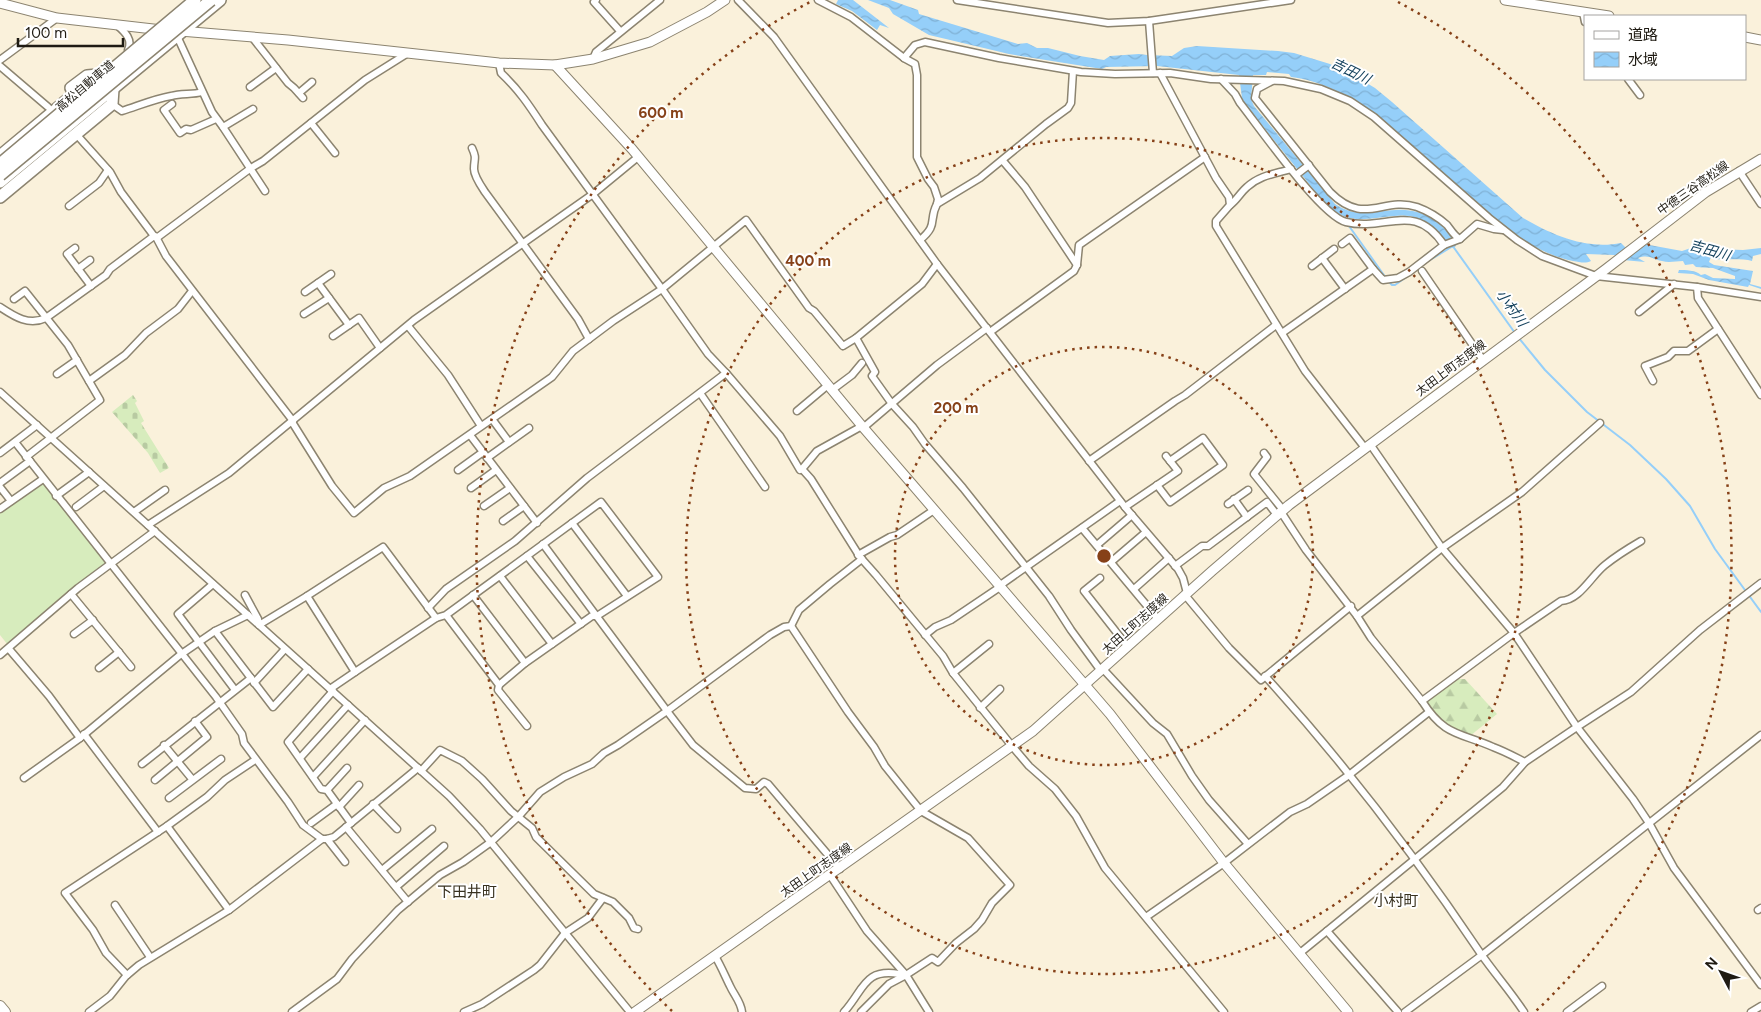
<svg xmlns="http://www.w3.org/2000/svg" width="1761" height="1012" font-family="Figtree,'Noto Sans JP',sans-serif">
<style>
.forest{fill:url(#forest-firs)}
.cemetery{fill:url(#cemetery-stones)}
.garden{fill:#d7ecbd}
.water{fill:url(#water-waves)}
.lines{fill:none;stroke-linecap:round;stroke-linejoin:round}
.stream{stroke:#95cff9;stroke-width:2}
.street-casing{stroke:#8c8470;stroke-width:9}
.secondary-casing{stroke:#8c8470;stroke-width:11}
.primary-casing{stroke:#8c8470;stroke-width:12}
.highway-casing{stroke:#8c8470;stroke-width:14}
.street{stroke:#fff;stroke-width:6}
.secondary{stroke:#fff;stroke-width:9}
.primary{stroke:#fff;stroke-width:10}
.highway{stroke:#fff;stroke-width:11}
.highway-bridge-casing{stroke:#8c8470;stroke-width:14;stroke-linecap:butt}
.highway-bridge{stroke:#fff;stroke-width:11}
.ring{fill:none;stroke:#864118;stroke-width:2.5;stroke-dasharray:2.5 5}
.labels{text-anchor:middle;stroke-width:4;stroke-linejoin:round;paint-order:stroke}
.street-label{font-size:12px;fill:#1f1b13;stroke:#fff}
.water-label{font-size:14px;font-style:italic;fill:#113f5b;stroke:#fff}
.quarter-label{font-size:15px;fill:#393220;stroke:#fff}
.centre{fill:#864118;stroke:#fff;stroke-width:2.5}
.ring-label{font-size:15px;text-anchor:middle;font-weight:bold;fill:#864118;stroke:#fff;stroke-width:4;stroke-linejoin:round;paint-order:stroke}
</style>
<defs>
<pattern id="forest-firs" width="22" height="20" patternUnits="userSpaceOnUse" patternTransform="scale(1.25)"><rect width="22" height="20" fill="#d7ecbd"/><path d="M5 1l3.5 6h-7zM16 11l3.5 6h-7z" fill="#b8caa2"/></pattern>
<pattern id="cemetery-stones" width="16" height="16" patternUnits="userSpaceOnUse" patternTransform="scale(1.25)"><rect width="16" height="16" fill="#d7ecbd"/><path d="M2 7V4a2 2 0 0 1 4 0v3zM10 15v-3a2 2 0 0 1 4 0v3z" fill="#b8caa2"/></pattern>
<pattern id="water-waves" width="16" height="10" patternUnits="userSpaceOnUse" patternTransform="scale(1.25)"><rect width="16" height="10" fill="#95cff9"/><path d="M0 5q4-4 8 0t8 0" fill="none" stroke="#80b1d5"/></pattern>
</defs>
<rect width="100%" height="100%" fill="#faf1db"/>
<path class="forest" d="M 1456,679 L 1465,679 L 1497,714 L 1470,736 C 1447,728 1438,723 1426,701 Z"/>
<polygon class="cemetery" points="133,395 137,401 135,403 144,421 141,423 169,468 160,473 148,453 112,412"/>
<polygon class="garden" points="44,480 108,561 73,587 8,645 0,635 0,511"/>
<g class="water">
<polygon points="838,0 853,0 889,28 880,25 877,30 852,11 836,4"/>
<path d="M 868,0 L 890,0 L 918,10 L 919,14 L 1018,44 L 1027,43 L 1037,48 L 1048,48 L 1080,56 L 1104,60 L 1110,56 L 1139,54 L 1147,55 L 1172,56 L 1184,48 L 1197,46 L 1278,51 L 1294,53 L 1330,64 L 1355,76 L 1375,88 L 1392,102 L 1523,218 C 1552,235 1586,250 1621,243 L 1625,247 L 1635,249 L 1644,244 L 1682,251 L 1691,248 L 1743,250 L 1761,248 L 1761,254 L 1753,256 L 1752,261 C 1742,258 1726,260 1714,259 L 1711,257 L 1709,262 L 1714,265 L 1753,271 L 1750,284 L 1761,287 L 1761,289 L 1749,285 L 1748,287 L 1709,280 L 1693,274 L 1678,273 L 1679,270 C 1686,270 1695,270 1701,275 L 1705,274 L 1713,278 L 1735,279 L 1735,276 L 1713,268 L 1696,267 L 1693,264 L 1685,265 L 1683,261 C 1676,261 1669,263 1662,261 C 1652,259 1649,254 1638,258 L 1645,262 L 1623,260 L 1614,255 L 1586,254 L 1591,261 C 1585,264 1580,262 1573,261 C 1524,251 1487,212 1450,180 C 1425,157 1399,135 1373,112 C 1348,96 1320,80 1291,77 L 1289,74 L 1267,72 L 1266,75 L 1253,75 L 1251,99 L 1254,106 L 1335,204 C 1359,219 1371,211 1396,210 C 1422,208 1446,223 1456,246 L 1452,248 C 1438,236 1437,226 1417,218 C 1410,215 1401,215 1394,216 C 1363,219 1346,226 1322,200 L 1245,104 L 1242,98 L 1239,75 L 1157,66 L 1106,67 L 1102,69 L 1009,54 L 929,35 L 893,14 L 889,8 Z"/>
</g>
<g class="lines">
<g class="stream">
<polyline points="1349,226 1386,278"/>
<polyline points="1452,245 1515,333"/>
<polyline points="1425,263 1453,246"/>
<polyline points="1388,281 1392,285 1395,285 1419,268"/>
<polyline points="1518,337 1545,370 1587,412 1630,445 1666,479 1690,506 1715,549 1761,612"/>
</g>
<defs>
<g id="street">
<polyline points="596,0 594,2 620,31"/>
<polyline points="738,0 774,37 937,264 1125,507 1178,569 1183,578 1187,593"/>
<polyline points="818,0 851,17 904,58 915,64 917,75 917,157 928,179 934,187 938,199 937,204"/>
<polyline points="957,0 1108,23 1149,21 1291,0"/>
<polyline points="1583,12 1585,22"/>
<polyline points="1149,21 1153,73"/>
<path d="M 118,26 C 125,32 133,40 128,50"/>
<polyline points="177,36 212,112 223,127 265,191"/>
<polyline points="252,37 288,83 294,88 303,98"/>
<polyline points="904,58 915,45 925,42 999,58 1081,72 1115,74 1170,73 1211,79 1284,81 1321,89 1350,101 1374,117 1489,218 1517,240 1542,256 1596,276 1697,287 1698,298 1761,395"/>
<polyline points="593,59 596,52 660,0"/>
<polyline points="0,60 57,18"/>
<polyline points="0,66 48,107"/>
<polyline points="1160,73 1216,178 1229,197 1230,205 1216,221 1216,226 1305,371 1365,448"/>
<path d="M 1221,79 L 1235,94 L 1240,103 C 1259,127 1321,216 1346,222 C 1386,232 1414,200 1444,245"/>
<polyline points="1628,79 1640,95"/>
<path d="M 1272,81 L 1257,89 L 1255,98 L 1330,192 C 1365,227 1382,196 1417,207 C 1428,211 1438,217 1447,225 C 1451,230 1454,236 1460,239"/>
<polyline points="250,87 276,68"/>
<polyline points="299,93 312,82"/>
<path d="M 112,104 L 122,111 C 138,106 154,99 171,96 C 182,93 192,95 202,92"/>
<polyline points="172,104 164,110 180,133 186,129 191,130 216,119"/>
<polyline points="311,123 335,153"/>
<polyline points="223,127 253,109"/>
<polyline points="76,134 110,172 121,192 154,236"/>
<path d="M 472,148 C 477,159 474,158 474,169 C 474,176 481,186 485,192 L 578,319 L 589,339"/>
<polyline points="1003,161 1025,187 1077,265"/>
<polyline points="1739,171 1761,204"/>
<polyline points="1296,175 1309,165"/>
<path d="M 1230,205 C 1237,200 1240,193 1247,187 C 1260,175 1275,174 1291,169"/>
<polyline points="69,206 99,183 108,170"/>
<polyline points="156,237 166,256 293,421"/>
<path d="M 920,240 C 939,224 928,221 937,204 L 980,178 L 1046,124 L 1068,108 L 1071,103 L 1073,71"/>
<polyline points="1342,244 1350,238 1373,269"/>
<polyline points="75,248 67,254 91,286"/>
<polyline points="1322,258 1345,289"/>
<polyline points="1312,266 1334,249"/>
<polyline points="78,269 90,260"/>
<polyline points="1422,271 1483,360"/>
<polyline points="331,274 318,283 349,325"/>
<polyline points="1697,287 1761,297"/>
<polyline points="305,292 318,283"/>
<polyline points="14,299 25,291 68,345 100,400 26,457"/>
<path d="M 0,307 C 15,317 29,326 46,318 L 106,275 L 110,269 L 154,236 L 158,237 L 251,168 L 263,161 L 365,80 L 408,53"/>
<polyline points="1639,312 1674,284"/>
<polyline points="304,314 329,298"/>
<polyline points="408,326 448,375 481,426"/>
<polyline points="990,332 1074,271 1077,265 1079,245 1205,157"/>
<polyline points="1282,333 1373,269 1383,280 1398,278 1409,272 1444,245 1460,239 1477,224 1494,229 1503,230"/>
<polyline points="333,336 359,318 380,348"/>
<polyline points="856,338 875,372 872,376 892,404 913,427 925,444 963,488 1049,596 1071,630 1101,671"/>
<polyline points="726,373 780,436 800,470"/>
<polyline points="57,374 77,360"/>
<polyline points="89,381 125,355 146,333 178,309 192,291"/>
<polyline points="1653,381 1645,366 1668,357 1674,351 1688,351 1718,329"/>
<polyline points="832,390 852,375 862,363"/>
<polyline points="0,392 449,796 480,829 630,1012"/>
<polyline points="700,393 765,487"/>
<polyline points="797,411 828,385"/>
<polyline points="492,419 509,442"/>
<path d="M 292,422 L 332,486 L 354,513 L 384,488 L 410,476 L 552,377 L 573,351 L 613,321 L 662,289 L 542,125 C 529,105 519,90 501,73 L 499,63"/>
<polyline points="862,426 817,451 802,469 811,479 860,557 876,575 943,656 953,673 1012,746 1029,766 1055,789 1076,816 1105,868 1224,1012"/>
<polyline points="863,428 937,365 987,328"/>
<polyline points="470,435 537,523"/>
<polyline points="15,442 216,697 242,734 244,743 288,802 303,825 322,839"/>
<polyline points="1370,444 1442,548 1514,633 1577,727 1633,799 1649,823 1674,868 1761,985"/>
<polyline points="0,453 37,425"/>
<polyline points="1264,453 1267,457 1254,474 1283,510"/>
<polyline points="487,458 529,428"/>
<polyline points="1089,461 1175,401 1185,395 1276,325"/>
<polyline points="458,470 483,452"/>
<polyline points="0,483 30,461"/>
<polyline points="1157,485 1170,502 1223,465 1203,438 1170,461"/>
<polyline points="0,487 11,501"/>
<polyline points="471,488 496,470"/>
<polyline points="56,496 89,472"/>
<polyline points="1234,499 1247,517"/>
<polyline points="1228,504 1248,490"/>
<polyline points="484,506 510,488"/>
<polyline points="76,507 104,486"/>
<polyline points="1125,507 1178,471 1166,456"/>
<polyline points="0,509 43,479"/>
<polyline points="134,512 165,490"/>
<polyline points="1281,512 1306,550 1357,616 1442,548 1522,492 1600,423"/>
<polyline points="503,521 524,506"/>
<polyline points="572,523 627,596"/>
<polyline points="148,525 229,473 414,320 593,194 638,157"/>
<polyline points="1082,528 1158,619"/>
<polyline points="1097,545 1132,515"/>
<polyline points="858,555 890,537 897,535 934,510"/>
<polyline points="527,556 581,624"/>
<polyline points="1111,562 1146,532"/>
<polyline points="1175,566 1202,546 1208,546 1267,502 1277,515"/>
<polyline points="500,576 552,644"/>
<polyline points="1100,578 1084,591 1128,647"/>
<polyline points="213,584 178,614 235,690"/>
<polyline points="999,586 1120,501"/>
<polyline points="1134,589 1169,558"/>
<polyline points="71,594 131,667"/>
<polyline points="245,595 258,619 259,625 307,596 383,547 436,618"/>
<polyline points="473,595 525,663"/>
<polyline points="1185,595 1229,648 1261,680 1351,606"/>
<polyline points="307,596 355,672 330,689"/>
<polyline points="428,608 446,589 515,541 587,478 726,373 708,354 662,289 746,220 809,308 814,311 843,346 856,338 922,284 937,264"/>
<polyline points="248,615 215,631 273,707 308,669"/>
<path d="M 1357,616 L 1371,638 L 1422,701 C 1445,737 1459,732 1493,747 C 1504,751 1515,757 1525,762"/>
<polyline points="791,626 848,712 874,747 885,766 921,811 968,838 1010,885 992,903 982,920 974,929 956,943 938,962 932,958 906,975 889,984 861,1012"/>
<polyline points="74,634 93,620"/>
<polyline points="925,635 935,627 951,620 1000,587"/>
<polyline points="9,649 49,696 80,738"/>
<polyline points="0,655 78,588 155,531"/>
<polyline points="99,668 119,652"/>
<polyline points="1103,669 1153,723 1167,734 1192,776 1209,800 1248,844"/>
<polyline points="355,672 436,618 446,615 601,502 658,577 597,616 592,616 525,663 499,685 446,615"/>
<polyline points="953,673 989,644"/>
<path d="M 1265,676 C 1344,763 1416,857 1481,954 C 1495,974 1511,992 1524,1012"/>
<polyline points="254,683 285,649"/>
<polyline points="499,685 498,690 527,726"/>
<polyline points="333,691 288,742 321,789 327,790 351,823"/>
<path d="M 1422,701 L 1514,633 L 1561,601 C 1580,600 1591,576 1605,565 C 1616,556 1629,548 1641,541"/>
<polyline points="980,708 1000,689"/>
<polyline points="84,734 158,832"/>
<polyline points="164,745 192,779"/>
<polyline points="300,758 348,705"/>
<polyline points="142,764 251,678"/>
<polyline points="421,771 440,750 462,761 482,779 511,811 532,828 536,837 594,894 613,902 629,918 634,928 638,929"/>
<polyline points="313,777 365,720"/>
<polyline points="24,778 80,738 180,655 215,631"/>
<polyline points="155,780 207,737 195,721"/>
<polyline points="327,790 347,768"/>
<polyline points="169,798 221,759"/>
<polyline points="373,804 397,829"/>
<polyline points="339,807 359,785"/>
<polyline points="311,823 337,804"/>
<polyline points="167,826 229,910"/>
<polyline points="346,827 408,902"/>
<polyline points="327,839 345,862"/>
<polyline points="840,869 768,784 764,782 756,789 745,788 693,745 667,711 770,635 784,627 791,626 799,610 830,584 862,559"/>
<polyline points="382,870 432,829"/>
<polyline points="830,875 867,931 906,975 929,1012"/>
<polyline points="396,887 444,846"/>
<polyline points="115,905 150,957"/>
<polyline points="1758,910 1761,908"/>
<polyline points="1146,917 1224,863 1290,812 1307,804 1349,775 1429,712"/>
<polyline points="1327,931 1398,1012"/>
<polyline points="1300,953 1503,787 1525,762 1577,727 1631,692 1700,630 1761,583"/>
<path d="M 715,956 C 721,966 725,976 730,986 C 734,995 741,1002 742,1012"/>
<polyline points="127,975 106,953 93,930 65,893 167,826 207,797 225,780 255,760"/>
<polyline points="89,1012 110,996 126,976 139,965 229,910 322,839 327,839 334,837 418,768"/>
<polyline points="292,1012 337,979 352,959 398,910 440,875 463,862 491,842 519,816 540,792 564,777 592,764 604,753 618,745 667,711 543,544"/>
<polyline points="464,1012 482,1004 534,970 540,965 565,933 588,918 603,898"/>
<path d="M 844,1012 C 864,990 864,968 899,974"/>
<polyline points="1405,1012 1482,955 1761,735"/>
<polyline points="1567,1012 1602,986"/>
<polyline points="1751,1012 1761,1006"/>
</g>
<g id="secondary">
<polyline points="1505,0 1609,16"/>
<polyline points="0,3 57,18 162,30"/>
<polyline points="180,31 288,40 499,63 555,65 593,59 650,42 707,12 725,0"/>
<polyline points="1745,37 1761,40"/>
<polyline points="555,65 632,149 862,426 1110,714 1224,863 1348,1012"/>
<polyline points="635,1012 1033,731 1212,571 1289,505 1606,269 1706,192 1761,159"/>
</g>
<polyline id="primary" points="0,1006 5,1012"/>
<g id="highway">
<polyline points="71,88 87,76 98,75"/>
<polyline points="0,156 83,87"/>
<polyline points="0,182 220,0"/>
<polyline points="0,197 112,104 113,89"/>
</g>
</defs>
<use href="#street" class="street-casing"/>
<use href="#secondary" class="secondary-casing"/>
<use href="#primary" class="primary-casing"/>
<use href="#highway" class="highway-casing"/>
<use href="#street" class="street"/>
<use href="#secondary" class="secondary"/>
<use href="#primary" class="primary"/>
<use href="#highway" class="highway"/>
<defs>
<g id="highway-bridge">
<polyline points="0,164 195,0"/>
<polyline points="0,175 211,0"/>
</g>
</defs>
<use href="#highway-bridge" class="highway-bridge-casing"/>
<use href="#highway-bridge" class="highway-bridge"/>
</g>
<g class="ring">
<circle cx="1104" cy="556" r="209"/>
<circle cx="1104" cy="556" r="418"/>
<path d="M672 1011A627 627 0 0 1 810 2M1398 2A627 627 0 0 1 1536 1011"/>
</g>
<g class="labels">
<g class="street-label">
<text transform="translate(85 86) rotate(-40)" y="4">高松自動車道</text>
<text transform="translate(1693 188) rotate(-35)" y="4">中徳三谷高松線</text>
<text transform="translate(1451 368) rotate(-37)" y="4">太田上町志度線</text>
<text transform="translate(1135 624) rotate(-42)" y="4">太田上町志度線</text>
<text transform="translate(816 870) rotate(-35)" y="4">太田上町志度線</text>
</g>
<g class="water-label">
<text transform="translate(1351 71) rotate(26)" y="5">吉田川</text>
<text transform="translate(1710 250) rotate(16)" y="5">吉田川</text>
<text transform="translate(1512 308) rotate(54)" y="5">小村川</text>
</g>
<g class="quarter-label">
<text x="467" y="897">下田井町</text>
<text x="1396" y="906">小村町</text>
</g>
</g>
<circle cx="1104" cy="556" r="8" class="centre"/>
<g class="ring-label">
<text x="661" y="118">600 m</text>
<text x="808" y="266">400 m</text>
<text x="956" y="413">200 m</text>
</g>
<rect x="1584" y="15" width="162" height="65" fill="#ffffff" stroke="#a5a4a1"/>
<rect x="1594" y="31" width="25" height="8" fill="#ffffff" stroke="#a5a4a1"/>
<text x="1628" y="40" font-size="15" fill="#1f1b13">道路</text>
<rect x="1594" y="52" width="25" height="15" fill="url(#water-waves)" stroke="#a5a4a1"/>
<text x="1628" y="65" font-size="15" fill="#1f1b13">水域</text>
<g transform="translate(1721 972) rotate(311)" stroke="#ffffff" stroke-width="4" paint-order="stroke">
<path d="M0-4L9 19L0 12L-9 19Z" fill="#1f1b13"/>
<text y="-8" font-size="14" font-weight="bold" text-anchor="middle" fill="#1f1b13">N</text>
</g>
<path d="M18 38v8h105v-8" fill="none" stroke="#1f1b13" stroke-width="2.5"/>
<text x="25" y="38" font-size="15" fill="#1f1b13" stroke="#ffffff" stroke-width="4" paint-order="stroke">100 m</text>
</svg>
